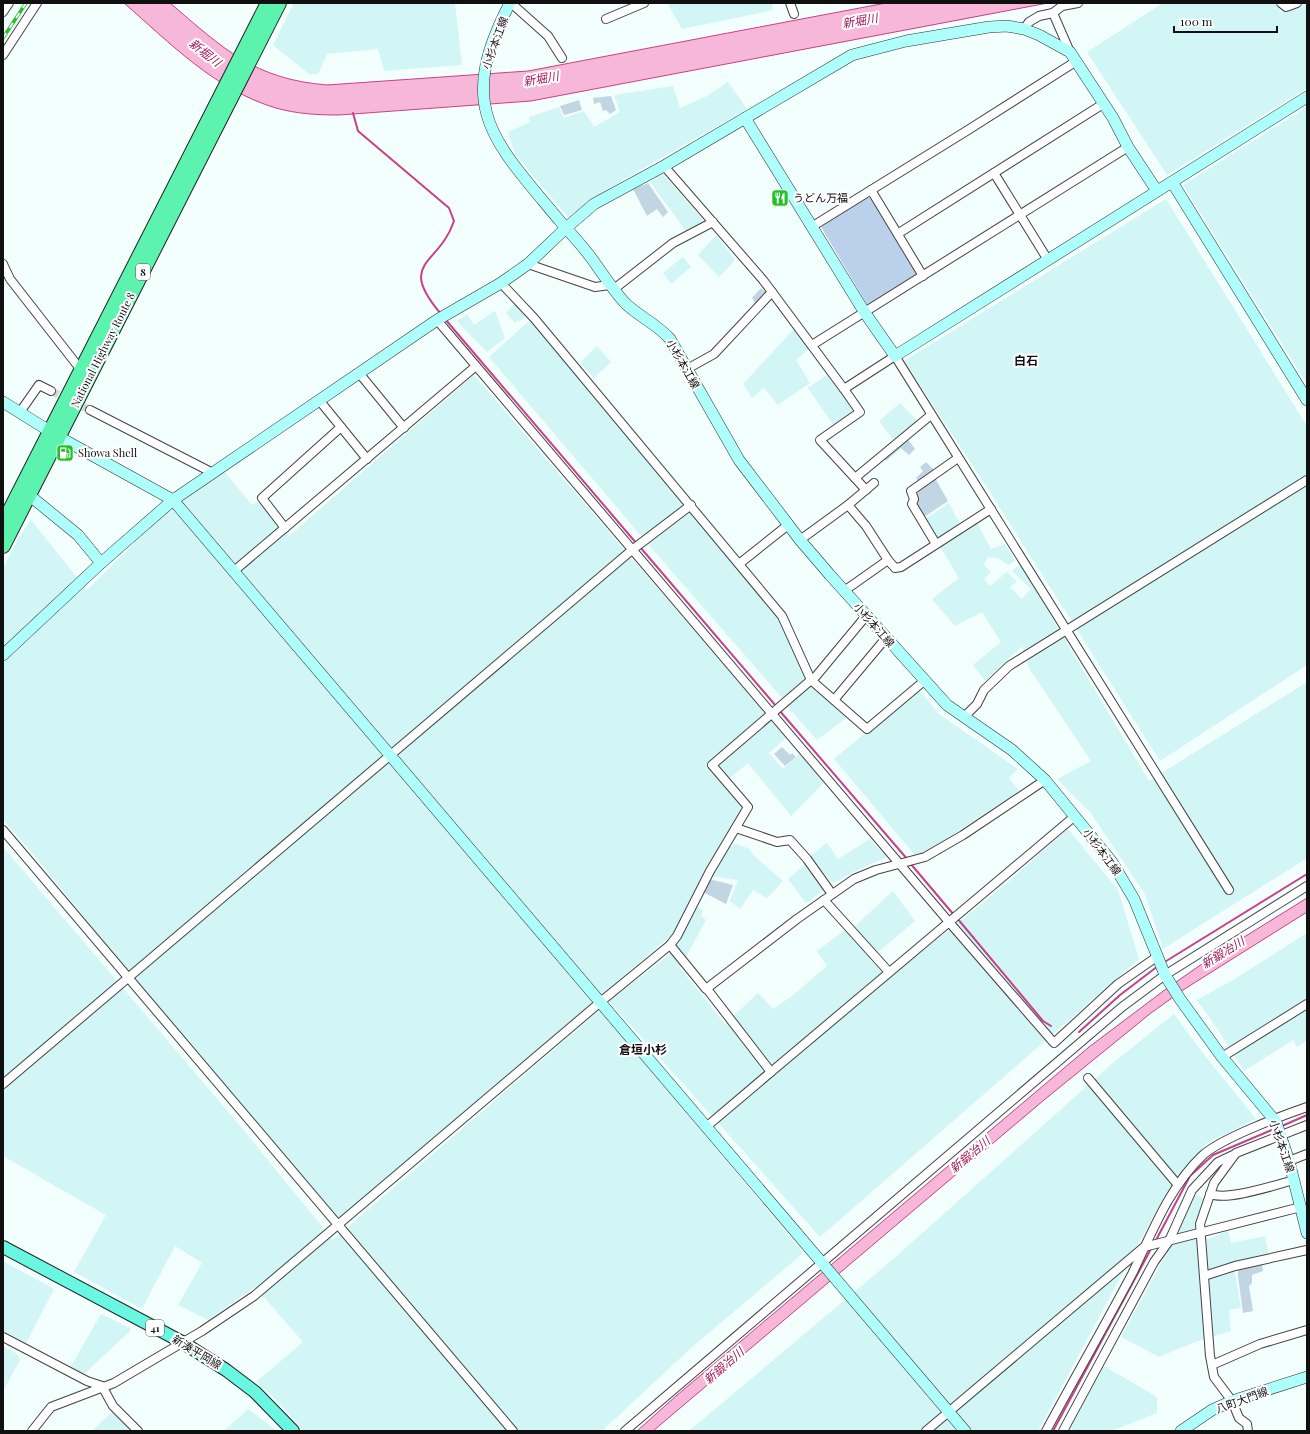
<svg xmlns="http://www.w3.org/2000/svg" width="1310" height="1434" font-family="'Playfair Display','Noto Sans JP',serif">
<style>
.farmland{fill:#d2f5f5}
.green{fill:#bbd0ea}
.cemetery{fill:#c2d5e2}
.water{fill:#f6b7d9;stroke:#cd3e88}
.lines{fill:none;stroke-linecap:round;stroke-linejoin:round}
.stream{stroke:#cd3e88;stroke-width:2}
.street-tunnel{stroke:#d0dbd9;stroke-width:8;stroke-dasharray:8 4;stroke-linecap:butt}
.street-casing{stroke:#434343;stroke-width:10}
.secondary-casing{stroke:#323232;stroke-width:12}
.primary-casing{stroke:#212121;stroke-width:14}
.highway-casing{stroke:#212121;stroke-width:16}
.street{stroke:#fff;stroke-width:8}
.secondary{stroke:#aefefc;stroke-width:11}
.primary{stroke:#6af7e1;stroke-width:12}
.highway{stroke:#5cf3ae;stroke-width:14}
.rail-casing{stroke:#27c02d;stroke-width:3.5}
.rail{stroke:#fff;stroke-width:2;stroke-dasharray:6;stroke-linecap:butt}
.labels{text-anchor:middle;stroke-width:4;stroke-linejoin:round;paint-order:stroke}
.shield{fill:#fff;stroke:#585858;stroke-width:1}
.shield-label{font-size:10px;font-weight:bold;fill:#101010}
.street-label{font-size:11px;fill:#101010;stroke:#fff}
.poi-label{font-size:11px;fill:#101010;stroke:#fff;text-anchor:start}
.water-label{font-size:12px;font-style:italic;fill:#a2185a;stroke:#fff}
.neighbourhood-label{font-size:12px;font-weight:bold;fill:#101010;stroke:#fff}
</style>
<rect width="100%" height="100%" fill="#f2fffd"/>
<g class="farmland">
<polygon points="294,3 455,3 462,65 384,71 378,49 327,54 318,74 309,74 273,45"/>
<polygon points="667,3 772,3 773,10 682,29"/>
<polygon points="1163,3 1275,3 1281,12 1307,4 1307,88 1167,175 1087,52"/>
<polygon points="728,82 747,109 621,181 568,217 515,154 508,132 530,122 529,117 559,107 564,118 584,111 594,127 620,112 614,95 673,86 680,108 707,96"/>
<polygon points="1307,107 1307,384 1183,185"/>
<polygon points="662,173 704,221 686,231 650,182"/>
<polygon points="1166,199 1307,426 1307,665 1160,761 988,489 904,361"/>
<polygon points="716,235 735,260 719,277 698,255"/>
<polygon points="683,257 691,267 671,284 663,273"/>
<polygon points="516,302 526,316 519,322 518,320 515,323 506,313"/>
<polygon points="495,311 505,338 487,352 457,321 467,314 474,325"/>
<polygon points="530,320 684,506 642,537 489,357"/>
<polygon points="794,329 809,349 796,360 810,383 778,405 764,388 752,398 743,384"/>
<polygon points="597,346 611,362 594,378 580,363"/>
<polygon points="828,374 855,411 834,426 808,388"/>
<polygon points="474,375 765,713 708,765 744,807 673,934 339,1218 134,979 33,854 3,820 3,569 18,538 31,520 87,590 171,507 224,471 252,505 261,500 289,536"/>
<polygon points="900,403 918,422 894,441 879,421"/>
<polygon points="949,503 964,533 977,523 991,549 1005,544 1015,561 1008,565 998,558 988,557 984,565 991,572 984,579 990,586 1007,572 1017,582 1010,587 1022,599 1031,589 1012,571 1020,564 1149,781 1307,682 1307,858 1163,949 1145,894 1090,812 1057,779 1091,761 1029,668 1022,646 985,681 973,665 1001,642 982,612 955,626 932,599 959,578 924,520"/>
<polygon points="691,512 781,621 806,680 783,699 648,544"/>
<polygon points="810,683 846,718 817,740 786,705"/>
<polygon points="918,689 939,714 1018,769 1009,778 1019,791 925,853 914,854 834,759"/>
<polygon points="770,719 787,737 769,753 783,769 801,753 824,783 791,816 748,763 730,778 718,763"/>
<polygon points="1068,829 1118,890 1139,959 820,1237 609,1001 669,955 681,937 696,906 703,910 701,916 706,920 680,968 725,1024 758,993 773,1009 792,996 827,966 817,951 845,930 855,926 893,891 915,921 870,959 888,979 1001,888"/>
<polygon points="870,839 887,857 849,874 834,883 831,882 810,856 827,843 838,859"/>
<polygon points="734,843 750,849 753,855 783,881 767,898 753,890 740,909 730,901 738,880 710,876 727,845 732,847"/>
<polygon points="3,847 241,1127 333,1240 600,1010 802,1251 801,1255 691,1348 602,1431 304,1431 278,1402 256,1382 303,1342 255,1287 208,1320 178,1305 202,1263 175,1246 142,1309 74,1272 106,1215 3,1156"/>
<polygon points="807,863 826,889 806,903 788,879"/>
<polygon points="1307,933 1307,1040 1297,1047 1293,1040 1244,1071 1219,1031 1197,1000 1233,980"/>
<polygon points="1174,1014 1202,1052 1256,1119 1207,1143 1164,1196 1038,1431 689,1431 891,1261 1114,1062"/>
<polygon points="1195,1194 1205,1199 1198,1243 1228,1231 1231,1243 1265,1236 1269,1255 1233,1262 1241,1308 1229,1310 1231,1331 1195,1342 1159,1357 1121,1337 1170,1247 1177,1229"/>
<polygon points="3,1261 54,1289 26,1343 3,1331"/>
<polygon points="101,1314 130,1328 130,1331 83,1375 70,1368"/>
<polygon points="3,1346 17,1354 20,1360 3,1391"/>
<polygon points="1104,1366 1157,1397 1157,1413 1111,1431 1074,1431 1069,1428"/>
<polygon points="248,1409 277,1431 224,1431"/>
<polygon points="112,1412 132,1431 92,1431"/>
</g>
<polygon class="green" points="867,197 874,200 917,271 917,276 870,305 867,304 821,227"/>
<g class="cemetery">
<polygon points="611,96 616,110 610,114 606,110 603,111 600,102 594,104 593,98"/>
<polygon points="579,100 582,110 564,115 560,106"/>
<polygon points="648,183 668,212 663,217 657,209 647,216 633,189"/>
<polygon points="761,288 768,295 757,306 752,298"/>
<polygon points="907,438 915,449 909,455 901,448 886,461 884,458"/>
<polygon points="926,462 934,470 918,482 916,478 923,471 920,467"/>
<polygon points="935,478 948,501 924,517 914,504 918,500 914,493"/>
<polygon points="782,747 790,755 792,753 796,757 785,766 774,754"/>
<polygon points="709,879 733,885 726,904 703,892"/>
<polygon points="1262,1263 1263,1271 1252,1275 1252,1283 1249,1286 1253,1311 1243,1313 1238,1276 1238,1270"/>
</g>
<g class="water">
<path d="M 124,3 L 170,3 C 224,49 254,79 327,85 L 528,71 L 886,3 L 1048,3 L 531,101 L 339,115 C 318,115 297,114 276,108 C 215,90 170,43 124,3 Z"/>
<polygon points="1307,898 1307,912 1183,990 1151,1013 1044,1100 653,1431 637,1431 676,1396 1089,1047 1166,989 1212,957"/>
</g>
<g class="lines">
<g class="stream">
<path d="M 353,113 L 358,131 L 449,208 L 454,221 C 439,266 396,261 441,314"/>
<polyline points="445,319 637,544"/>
<polyline points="640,547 776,706"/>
<polyline points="779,710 908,860"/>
<polyline points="910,863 954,915"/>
<polyline points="957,918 1043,1021 1051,1026"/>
<polyline points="1163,963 1307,874"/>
<polyline points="1079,1032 1120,995 1158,966"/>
<polyline points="1282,1126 1307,1115"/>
<polyline points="1155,1242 1190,1176 1213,1155 1274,1129"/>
<polyline points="1053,1431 1152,1247"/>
</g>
<polyline class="street-tunnel" points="51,391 90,410"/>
<defs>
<g id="street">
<polyline points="511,3 548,36 562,58"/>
<polyline points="790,3 794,14"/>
<polyline points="1281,3 1286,7 1297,3"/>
<polyline points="3,12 9,3"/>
<polyline points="1053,13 1070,52"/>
<polyline points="606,19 644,3"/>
<polyline points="1024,29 1029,22 1039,16 1053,13 1062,6 1078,3"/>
<polyline points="3,55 37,3"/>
<polyline points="664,166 763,280 844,389 895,356 1229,890"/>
<polyline points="994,173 1048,260"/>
<polyline points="871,190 923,276"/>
<polyline points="813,226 968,130 1075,62"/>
<polyline points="899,233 1103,104"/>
<polyline points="3,264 10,279 81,370"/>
<polyline points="528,264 595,287 610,285"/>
<polyline points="501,283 534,318 782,616 811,680 867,729 924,681"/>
<polyline points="614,289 673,243 713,222"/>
<polyline points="437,320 949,922 1054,1043 1118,984 1158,956"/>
<polyline points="812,345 1128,147"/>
<polyline points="687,369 714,354 772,292"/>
<polyline points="359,373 404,428"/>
<polyline points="844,389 860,412 820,440 866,490"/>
<polyline points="319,400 367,459"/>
<polyline points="90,410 213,473"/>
<polyline points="20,412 39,385 51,391"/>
<polyline points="855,478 931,415"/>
<polyline points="848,505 874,483"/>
<polyline points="285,528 262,498 341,427"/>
<polyline points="800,540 848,505 866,526 888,560"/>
<polyline points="936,544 912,504 914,499 911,491 958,458"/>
<polyline points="739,564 788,525"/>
<polyline points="234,571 476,366"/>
<polyline points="844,591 888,560 895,568 901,567 991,509"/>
<polyline points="812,681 866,616"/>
<polyline points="834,700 886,638"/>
<polyline points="964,717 977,704 984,690 1009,666 1307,480"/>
<polyline points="736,828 777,842 790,840 807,859 832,894"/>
<polyline points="3,830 513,1431"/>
<polyline points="824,900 889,972"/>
<polyline points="670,945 706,989 797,919 854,879 876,870 925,857 963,835 1045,780"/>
<polyline points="1222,1057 1307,1004"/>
<polyline points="771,1072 1075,816"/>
<polyline points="1088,1078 1178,1185"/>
<polyline points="3,1084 632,550 691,505"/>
<polyline points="706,1127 771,1072 707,989"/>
<polyline points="1289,1161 1307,1154"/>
<path d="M 1210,1194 C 1228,1201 1275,1185 1294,1180"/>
<polyline points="1204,1276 1235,1266 1307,1250"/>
<polyline points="3,1337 87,1381 102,1386 113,1406 138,1431"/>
<polyline points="1212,1365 1260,1344 1307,1330"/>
<polyline points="32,1431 51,1407 114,1383 202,1331 254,1296 604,999 670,945 677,936 710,871 748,807 712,765 811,680"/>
<polyline points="625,1431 1122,1007 1165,975 1307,886"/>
<polyline points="926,1431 1144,1247 1301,1207"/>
<path d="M 1046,1431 C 1074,1379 1104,1327 1132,1274 C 1152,1233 1169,1187 1203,1155 C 1222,1138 1281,1116 1307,1107"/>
<polyline points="1063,1431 1154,1262 1169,1241 1192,1190 1218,1162 1235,1154"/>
<polyline points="1248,1431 1247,1424 1239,1418 1232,1401 1214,1377 1210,1356 1200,1224 1214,1183 1236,1153 1307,1125"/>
</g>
<g id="secondary">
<path d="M 510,3 C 455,108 492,139 559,220 C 570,233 582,245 592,259 C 603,274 612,289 625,303 C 638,316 657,324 670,339 L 739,460 L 800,540 L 830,575 L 947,705 L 1012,750 L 1045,780 L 1112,862 L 1134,899 L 1165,975 L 1180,999 L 1222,1057 L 1276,1122 L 1289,1161 L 1307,1233"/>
<polyline points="745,118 865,313 895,356 1307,97"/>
<polyline points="1172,182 1307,400"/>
<polyline points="3,402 59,437 173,500 965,1431"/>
<polyline points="29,495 78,535 101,563"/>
<polyline points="3,655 101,563 173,500 437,320 501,283 528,264 566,228 594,204 664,166 852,55 906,41 989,27 1007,26 1024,29 1039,35 1070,52 1113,118 1128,147 1157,191"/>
<polyline points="1181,1431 1212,1410 1232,1401 1307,1377"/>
</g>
<polyline id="primary" points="3,1247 182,1342 226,1370 255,1392 293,1431"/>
<g id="highway">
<polyline points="3,524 268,3"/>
<polyline points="3,546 279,3"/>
</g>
</defs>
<use href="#street" class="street-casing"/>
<use href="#secondary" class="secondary-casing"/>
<use href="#primary" class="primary-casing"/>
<use href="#highway" class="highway-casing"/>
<use href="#street" class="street"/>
<use href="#secondary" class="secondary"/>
<use href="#primary" class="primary"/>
<use href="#highway" class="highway"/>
<defs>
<polyline id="rail" points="3,38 26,3"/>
</defs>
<use href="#rail" class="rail-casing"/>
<use href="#rail" class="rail"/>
</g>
<defs>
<symbol id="restaurant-square" viewBox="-11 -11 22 22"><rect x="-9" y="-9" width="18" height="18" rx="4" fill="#27c02d" stroke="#fff"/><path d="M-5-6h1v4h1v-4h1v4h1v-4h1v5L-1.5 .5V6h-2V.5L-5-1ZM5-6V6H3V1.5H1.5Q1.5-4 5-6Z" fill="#fff"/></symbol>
<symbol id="fuel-square" viewBox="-11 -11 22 22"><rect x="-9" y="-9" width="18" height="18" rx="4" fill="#27c02d" stroke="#fff"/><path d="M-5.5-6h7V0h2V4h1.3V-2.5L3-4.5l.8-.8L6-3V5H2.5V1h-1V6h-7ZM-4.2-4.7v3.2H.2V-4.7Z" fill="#fff"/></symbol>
</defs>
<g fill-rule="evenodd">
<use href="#restaurant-square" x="770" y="188" width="20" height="20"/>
<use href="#fuel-square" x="55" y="443" width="20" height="20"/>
</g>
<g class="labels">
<g class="shield">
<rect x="136" y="264" width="14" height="16" rx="3"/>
<rect x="146" y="1320" width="18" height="16" rx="3"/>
</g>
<g class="shield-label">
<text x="143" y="276">8</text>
<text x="155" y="1332">41</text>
</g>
<g class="street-label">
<text transform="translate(495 43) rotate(-70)" y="4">小杉本江線</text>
<text transform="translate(103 350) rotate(-63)" y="4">National Highway Route 8</text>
<text transform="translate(683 364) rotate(60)" y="4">小杉本江線</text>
<text transform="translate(874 625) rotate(48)" y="4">小杉本江線</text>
<text transform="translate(1102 852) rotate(53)" y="4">小杉本江線</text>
<text transform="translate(1282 1146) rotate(71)" y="4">小杉本江線</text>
<text transform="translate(197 1352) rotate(31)" y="4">新湊平岡線</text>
<text transform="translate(1242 1400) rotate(-20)" y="4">八町大門線</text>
</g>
<g class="poi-label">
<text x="793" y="202">うどん万福</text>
<text x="78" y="457">Showa Shell</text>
</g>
<g class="water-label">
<text transform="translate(860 21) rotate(-10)" y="4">新堀川</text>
<text transform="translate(205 53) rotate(38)" y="4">新堀川</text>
<text transform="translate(541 79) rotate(-10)" y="4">新堀川</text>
<text transform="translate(1223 953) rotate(-32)" y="4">新鍛冶川</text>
<text transform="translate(970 1155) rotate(-40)" y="4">新鍛冶川</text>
<text transform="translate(724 1366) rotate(-41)" y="4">新鍛冶川</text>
</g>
<g class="neighbourhood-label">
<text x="1026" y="365">白石</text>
<text x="643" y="1054">倉垣小杉</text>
</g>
</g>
<rect width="1310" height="1434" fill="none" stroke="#101010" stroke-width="8"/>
<path d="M1174 26v6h103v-6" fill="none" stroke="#101010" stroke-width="2"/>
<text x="1180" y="26" font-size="12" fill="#101010" stroke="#ffffff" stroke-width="3" paint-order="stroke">100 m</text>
</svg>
